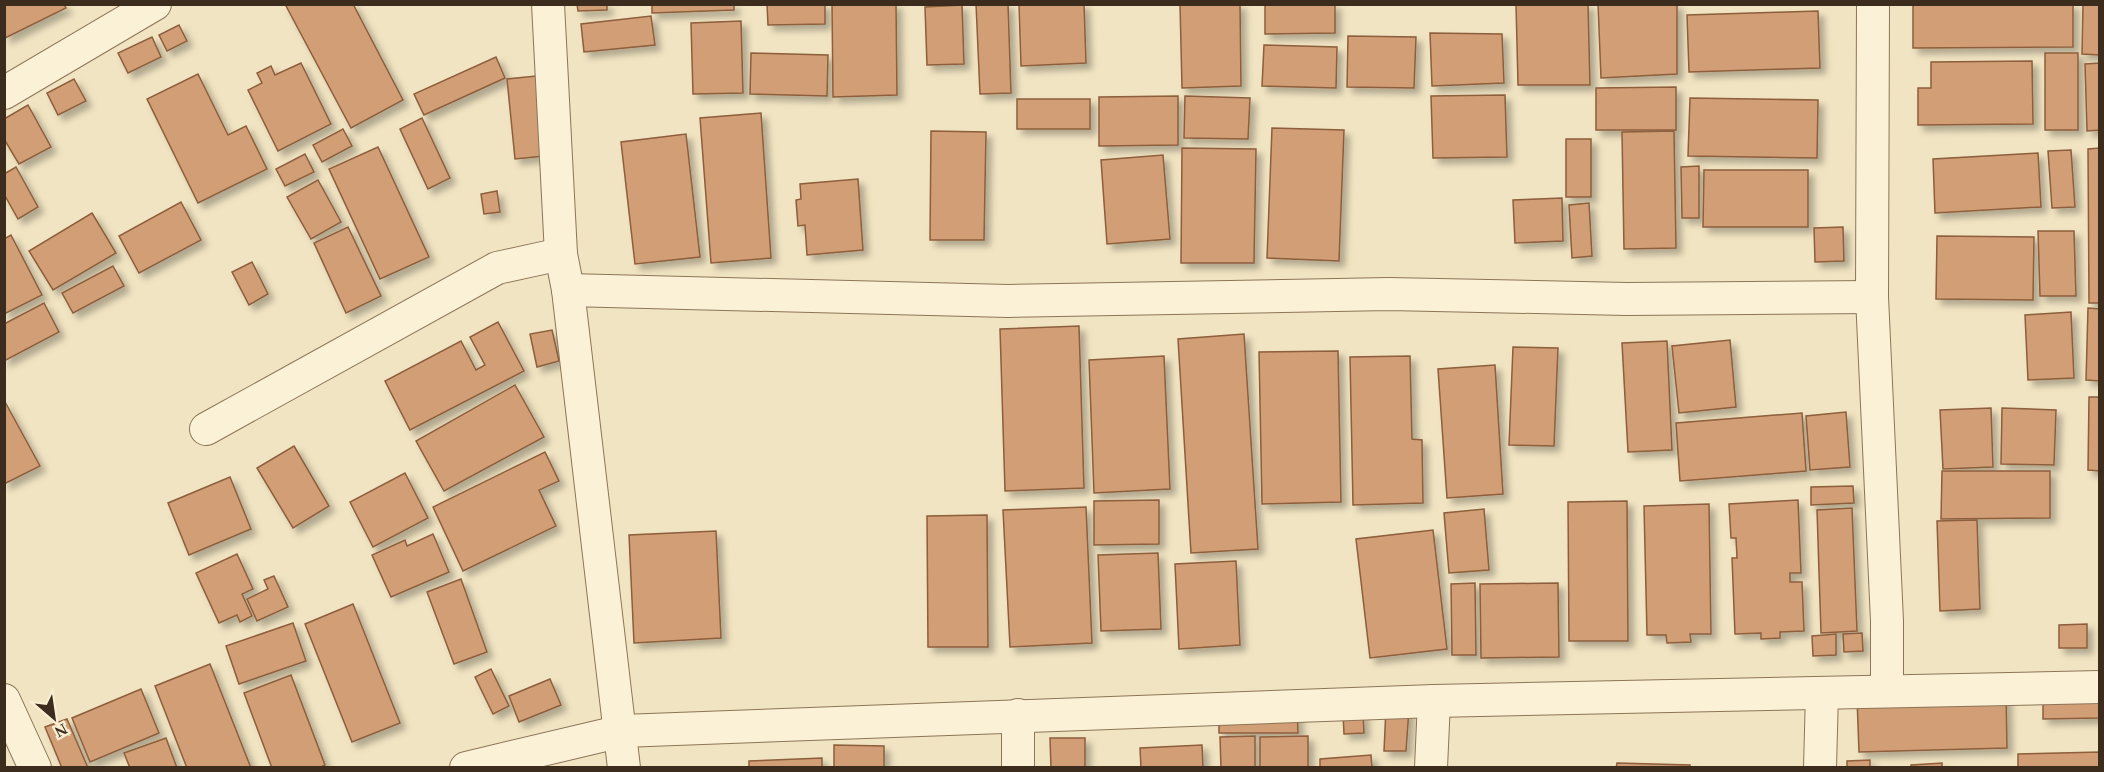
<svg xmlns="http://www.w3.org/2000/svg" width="2104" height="772" font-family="Georgia,serif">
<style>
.building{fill:#d19e76;stroke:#8d5e3c;stroke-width:1.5;filter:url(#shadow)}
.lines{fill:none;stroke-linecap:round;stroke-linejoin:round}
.street-casing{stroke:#8c7558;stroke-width:34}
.street{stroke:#fbf1d6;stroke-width:32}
</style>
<defs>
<filter id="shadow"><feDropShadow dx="5.5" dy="5.5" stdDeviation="3" flood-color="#0004"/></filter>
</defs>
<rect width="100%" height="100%" fill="#f1e4c2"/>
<g class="building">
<polygon points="4,4 64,4 66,8 5,38"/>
<polygon points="285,4 353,4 403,100 351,128"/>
<polygon points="577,4 607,4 607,10 578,11"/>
<polygon points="652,4 734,4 734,10 652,13"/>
<polygon points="767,4 825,4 825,24 768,25"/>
<polygon points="832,4 896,4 897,95 833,97"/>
<polygon points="976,4 1008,4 1011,93 980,94"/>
<polygon points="1019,4 1084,4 1086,63 1021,66"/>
<polygon points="1180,4 1240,4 1241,86 1182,88"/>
<polygon points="1265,4 1335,4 1335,33 1265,34"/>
<polygon points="1516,4 1588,4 1590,85 1518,85"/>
<polygon points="1598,4 1677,4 1677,74 1601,78"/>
<polygon points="1913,4 2073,4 2073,47 1913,48"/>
<polygon points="2083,4 2100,5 2100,55 2082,54"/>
<polygon points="962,5 964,64 927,65 925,7"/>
<polygon points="1818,11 1820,68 1689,72 1687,15"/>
<polygon points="651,16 655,45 584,52 581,24"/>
<polygon points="741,21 743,93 693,94 691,23"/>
<polygon points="179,25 187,41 167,51 159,35"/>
<polygon points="1430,33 1502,34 1504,83 1432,86"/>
<polygon points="1348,36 1416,37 1414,88 1347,87"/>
<polygon points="152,37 161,57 128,73 118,53"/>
<polygon points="1264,45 1337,47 1336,88 1262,86"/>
<polygon points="751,53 828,55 827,96 750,94"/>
<rect x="2045" y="53" width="33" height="77"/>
<polygon points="496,57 505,78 424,115 414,94"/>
<polygon points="2032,61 2033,124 1918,125 1918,88 1931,88 1931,62"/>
<polygon points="301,63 331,124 278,151 248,90 262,83 257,73 271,66 275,75"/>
<polygon points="2100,63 2100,130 2087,131 2085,64"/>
<polygon points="198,74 228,135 246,126 267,169 198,203 147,99"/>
<polygon points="536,76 544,156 515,159 507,79"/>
<polygon points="74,79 86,101 58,115 47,93"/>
<polygon points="1676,87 1676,130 1596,130 1596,88"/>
<polygon points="1505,95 1507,157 1433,158 1431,96"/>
<polygon points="1178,96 1178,145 1099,146 1099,97"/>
<polygon points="1185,96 1250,98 1248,139 1184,138"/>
<polygon points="1690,98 1818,100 1817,158 1688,156"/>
<rect x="1017" y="99" width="73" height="30"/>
<polygon points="28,105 51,147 19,164 4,139 4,119"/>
<polygon points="761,113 771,258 711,263 700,118"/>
<polygon points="422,118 450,178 428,189 400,129"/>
<polygon points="1272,128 1344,130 1339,261 1267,258"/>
<polygon points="343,129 352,146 322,162 313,145"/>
<polygon points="931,131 986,132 984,240 930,240"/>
<polygon points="1674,131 1676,248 1624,249 1622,132"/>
<polygon points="686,134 700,257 635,264 621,142"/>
<rect x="1566" y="139" width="25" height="58"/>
<polygon points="378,147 429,257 380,279 329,169"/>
<polygon points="1182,148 1256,149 1254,263 1181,263"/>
<polygon points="2100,148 2100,303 2089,303 2088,149"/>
<polygon points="2071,150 2075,207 2052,208 2048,151"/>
<polygon points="2038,153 2041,207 1935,213 1933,159"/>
<polygon points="305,154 314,172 285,186 276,169"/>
<polygon points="1163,155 1170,239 1107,244 1101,160"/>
<polygon points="1699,166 1699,218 1682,218 1681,167"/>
<polygon points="16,167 38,207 18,219 4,194 4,174"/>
<polygon points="1704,170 1808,170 1808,227 1703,227"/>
<polygon points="858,179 863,250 807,255 805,225 798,226 796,200 801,199 800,184"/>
<polygon points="318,180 341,222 311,239 287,197"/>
<polygon points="497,191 500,212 484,214 481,194"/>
<polygon points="1562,198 1563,241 1515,243 1513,200"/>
<polygon points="181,202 201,240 139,273 119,236"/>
<polygon points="1589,203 1592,256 1572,258 1569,205"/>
<polygon points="92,213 116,253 53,290 29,251"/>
<polygon points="348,227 381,296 346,313 314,243"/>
<polygon points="1843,227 1844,261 1815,262 1814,228"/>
<polygon points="2038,231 2074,231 2076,296 2040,296"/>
<polygon points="11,235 42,295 4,314 4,239"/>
<polygon points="1937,236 2034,237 2033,300 1936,299"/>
<polygon points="252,262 268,294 249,305 232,272"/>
<polygon points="113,266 124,286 73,313 62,293"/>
<polygon points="44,303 59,332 4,361 4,324"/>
<polygon points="2088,308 2100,309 2100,381 2086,380"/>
<polygon points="2071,312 2074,378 2028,380 2025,315"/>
<polygon points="498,322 524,371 410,430 385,381 461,341 476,370 485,365 470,337"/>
<polygon points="1079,326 1084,488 1005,491 1000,329"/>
<polygon points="552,330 559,361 537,367 530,334"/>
<polygon points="1244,334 1258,549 1191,553 1178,339"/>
<polygon points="1730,340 1736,407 1679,413 1672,346"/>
<polygon points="1667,341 1672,450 1628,452 1622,343"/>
<polygon points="1513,347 1558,348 1554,446 1509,445"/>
<polygon points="1338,351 1341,502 1262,504 1259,352"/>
<polygon points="1164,356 1170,489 1094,493 1089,360"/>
<polygon points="1410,356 1412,439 1422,440 1423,503 1353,505 1350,357"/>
<polygon points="1495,365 1503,494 1447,498 1438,369"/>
<polygon points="515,385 544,437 444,491 416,441"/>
<polygon points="2089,397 2100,397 2100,471 2088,470"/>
<polygon points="4,400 40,466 4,484"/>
<polygon points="1991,408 1993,467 1943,469 1940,410"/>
<polygon points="2002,408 2056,410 2054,465 2001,464"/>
<polygon points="1846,412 1850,467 1810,470 1806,416"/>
<polygon points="1802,413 1806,471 1680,481 1676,423"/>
<polygon points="294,446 329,506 293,528 257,468"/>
<polygon points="545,452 559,481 539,490 556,526 463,571 433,507"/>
<polygon points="1942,471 2050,471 2050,518 1941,519"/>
<polygon points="405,473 428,518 373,547 350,502"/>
<polygon points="230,477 251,529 189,555 168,503"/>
<polygon points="1853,486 1854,503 1811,505 1811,487"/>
<polygon points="1159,500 1159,544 1094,545 1094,501"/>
<polygon points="1798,500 1801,573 1790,573 1790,582 1802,582 1804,631 1780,632 1780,638 1761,639 1761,633 1735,634 1732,558 1737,558 1736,538 1731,538 1729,504"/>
<polygon points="1627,501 1628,641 1569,641 1568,502"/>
<polygon points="1709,504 1711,634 1690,634 1691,642 1667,643 1666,635 1647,635 1644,506"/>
<polygon points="1086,507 1092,643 1010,647 1003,510"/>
<polygon points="1852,508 1857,631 1821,633 1817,510"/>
<polygon points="1484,509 1489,570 1449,573 1444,513"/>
<polygon points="987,515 988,647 928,647 927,516"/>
<polygon points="1977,520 1980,609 1940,611 1937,521"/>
<polygon points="1433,530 1447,649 1370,658 1356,539"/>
<polygon points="716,531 721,638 634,643 629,535"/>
<polygon points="433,534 449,572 391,597 372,555 405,540 407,546"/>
<polygon points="1158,553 1161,629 1101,631 1098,555"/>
<polygon points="237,554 253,589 242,594 252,616 240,622 237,615 219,623 196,573"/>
<polygon points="1236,561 1240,645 1179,649 1175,564"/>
<polygon points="274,576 288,607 257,621 247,599 268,589 264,580"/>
<polygon points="461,579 487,652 454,664 427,592"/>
<polygon points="1475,583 1476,655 1452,655 1451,584"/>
<polygon points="1558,583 1559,657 1481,658 1480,584"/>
<polygon points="353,604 400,723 352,742 305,624"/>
<polygon points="293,623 306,661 239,684 226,646"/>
<polygon points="2087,624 2087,648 2059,648 2059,625"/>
<polygon points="1862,633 1863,651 1844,652 1843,634"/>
<polygon points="1836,634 1836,655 1813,656 1812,636"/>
<polygon points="210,664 251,768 187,768 155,686"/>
<polygon points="491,669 509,706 493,714 475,677"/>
<polygon points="291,675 325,765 319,768 272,768 244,693"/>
<polygon points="550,679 561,705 519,722 509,696"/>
<polygon points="141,689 159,733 90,762 72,718"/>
<polygon points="2006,693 2007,748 1859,752 1857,698"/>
<polygon points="2100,694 2100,718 2043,719 2043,696"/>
<polygon points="1386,708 1409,709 1406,751 1384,751"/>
<polygon points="1297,709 1298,733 1219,733 1219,710"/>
<polygon points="1363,712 1364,733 1344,734 1343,713"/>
<polygon points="67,719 88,768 62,768 45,727"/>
<polygon points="1255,736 1255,768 1221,768 1220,737"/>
<polygon points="1308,736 1308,768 1260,768 1260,737"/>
<polygon points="166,738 177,768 130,768 124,753"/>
<polygon points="1050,738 1085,738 1085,768 1051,768"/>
<polygon points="834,745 884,746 884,768 834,768"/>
<polygon points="1202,745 1203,768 1141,768 1140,748"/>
<polygon points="2100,752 2100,768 2018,768 2018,754"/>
<polygon points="1371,755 1372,768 1320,768 1320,759"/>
<polygon points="822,758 822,768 749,768 749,761"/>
<polygon points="1870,760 1870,768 1847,768 1847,761"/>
<polygon points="1617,763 1690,765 1690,768 1616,768"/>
<polygon points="1942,763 1942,768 1911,768 1911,765"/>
</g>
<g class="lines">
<defs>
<g id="street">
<polyline points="548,4 561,254 568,290 624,768"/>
<polyline points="1873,4 1872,297 1887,621 1887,691"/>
<polyline points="4,93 155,4"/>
<polyline points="568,290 1008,301 1389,294 1627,299 1872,297"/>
<polyline points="206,429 497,268 561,254"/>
<polyline points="4,700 35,768"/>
<polyline points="466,768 622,731 1434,701 2100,687"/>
<polyline points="1018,768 1018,715"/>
<polyline points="1431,768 1434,701"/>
<polyline points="1820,768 1822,693"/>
</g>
</defs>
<use href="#street" class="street-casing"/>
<use href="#street" class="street"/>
</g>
<rect width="2104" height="772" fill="none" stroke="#3b2c1d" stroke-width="12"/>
<g transform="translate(54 718) rotate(151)" stroke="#f8eed2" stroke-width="4.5" paint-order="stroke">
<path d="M0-4.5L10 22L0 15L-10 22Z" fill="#3b2c1d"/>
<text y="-9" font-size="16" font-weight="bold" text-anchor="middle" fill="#3b2c1d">N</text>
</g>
</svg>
